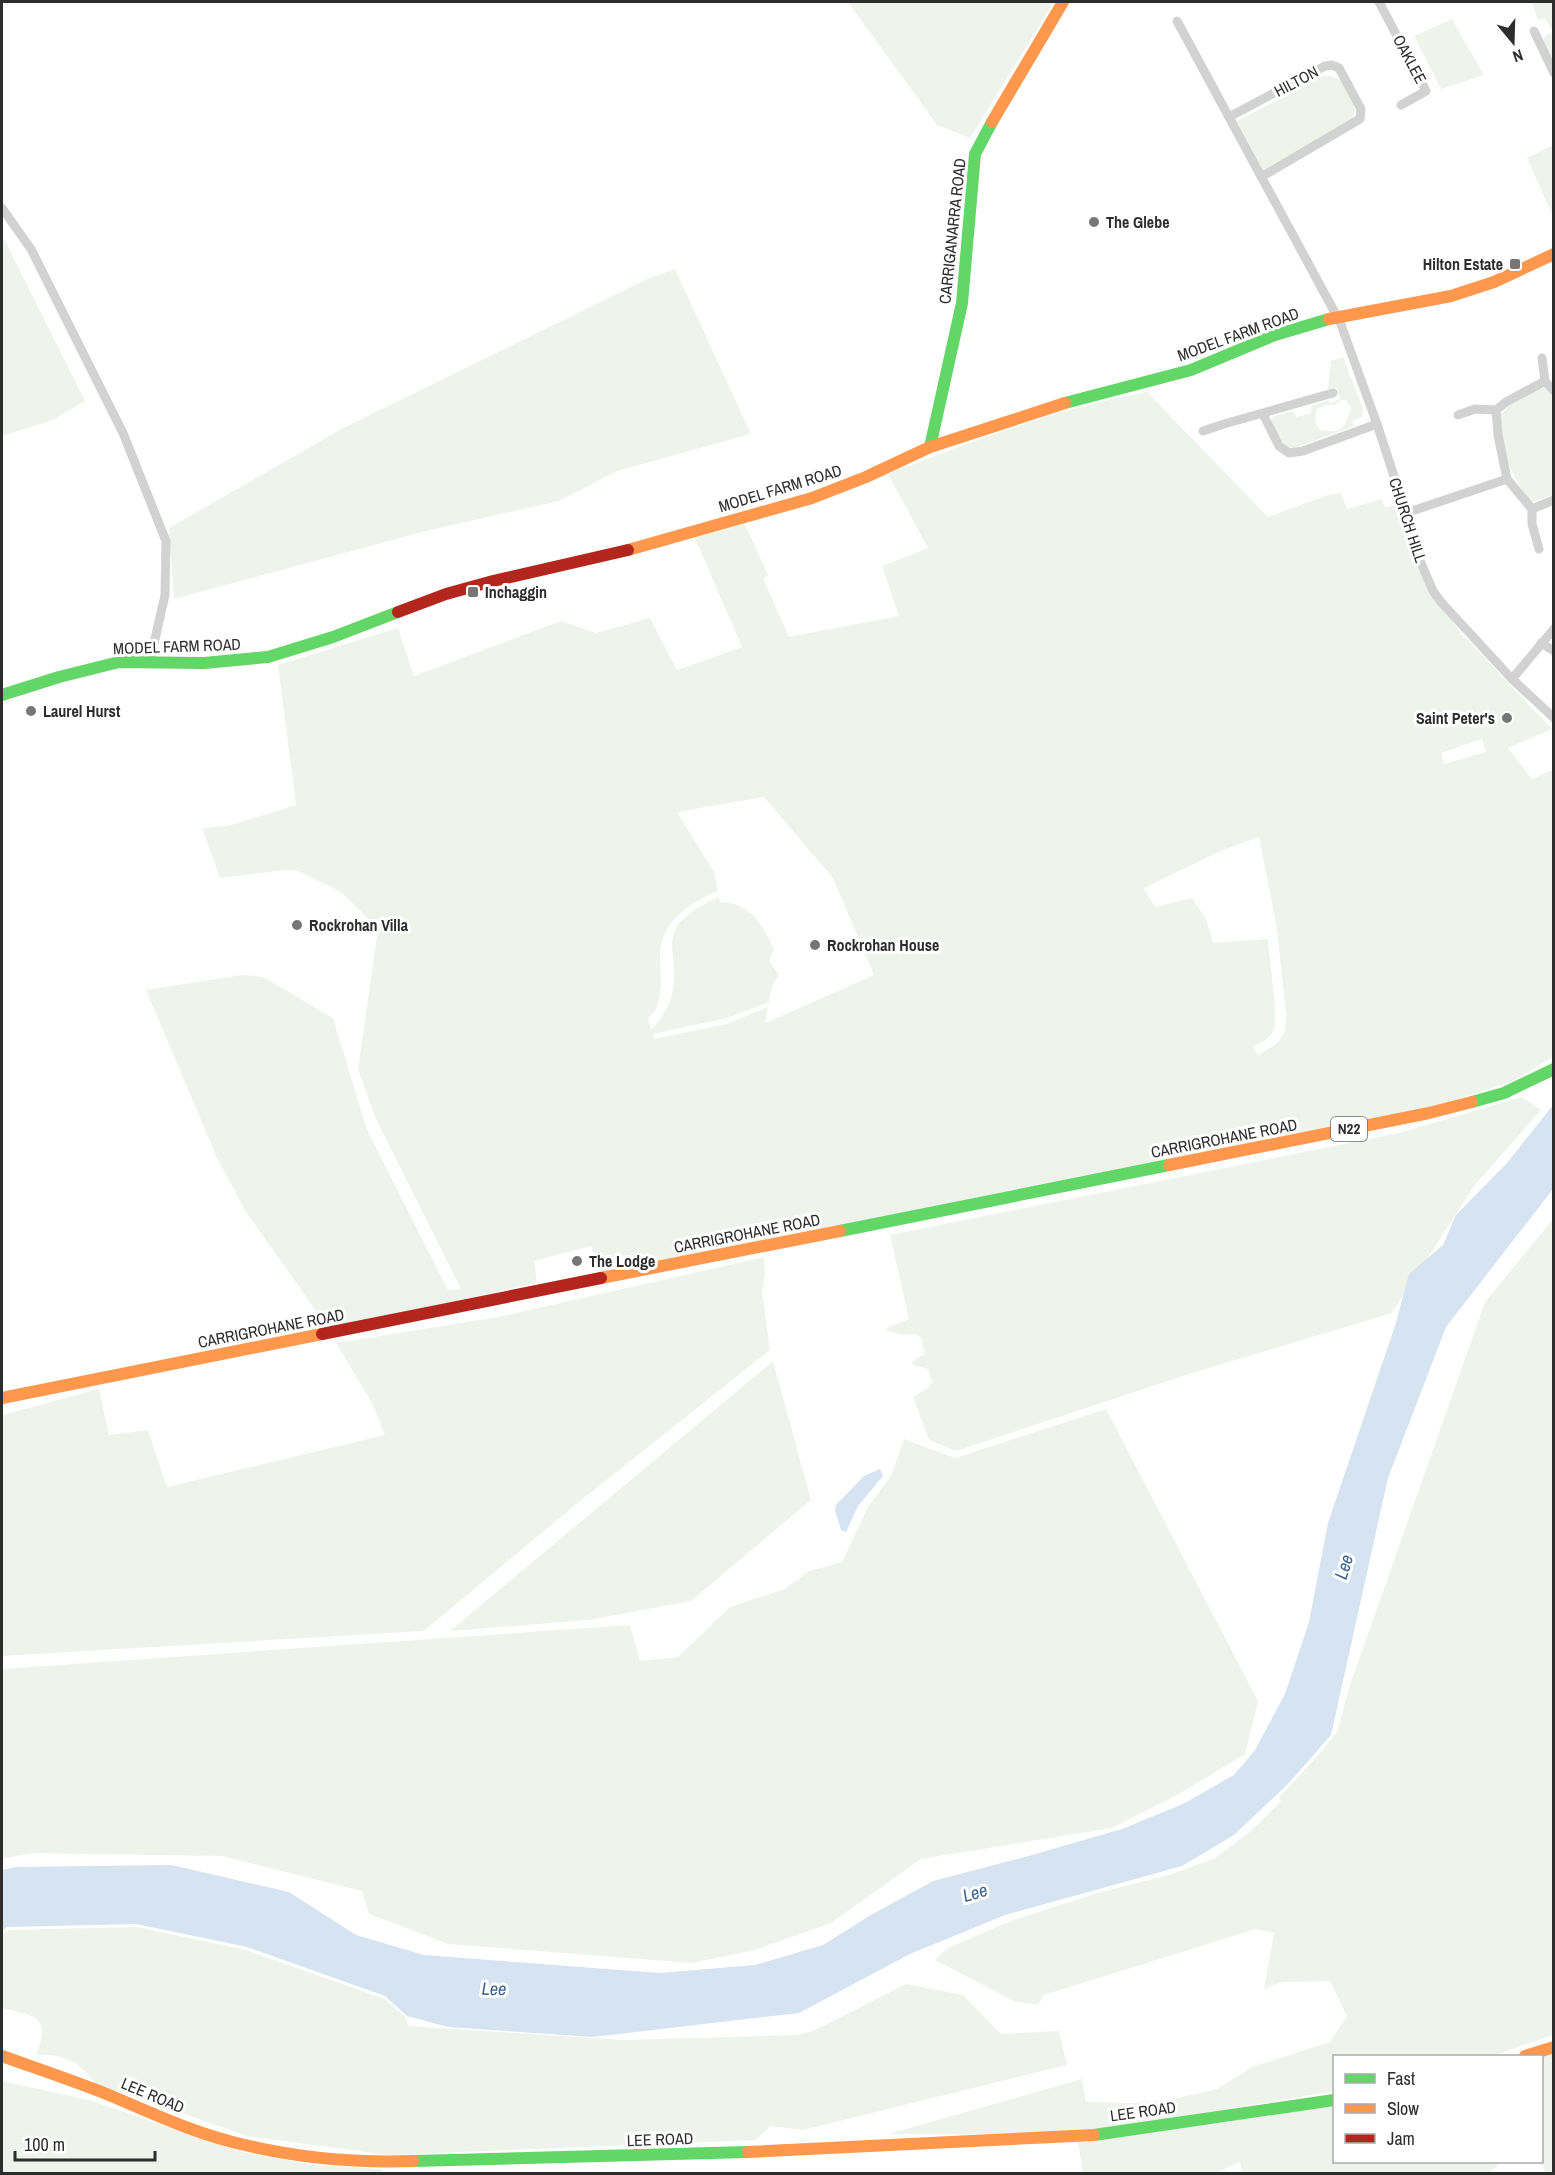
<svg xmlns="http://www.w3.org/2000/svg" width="1555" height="2175" font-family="'Archivo Narrow',sans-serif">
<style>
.green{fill:#eef4eb;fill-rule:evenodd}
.water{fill:#d6e3f1}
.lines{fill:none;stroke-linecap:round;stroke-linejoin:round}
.street{stroke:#d2d2d2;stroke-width:9}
.fast{stroke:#63d668;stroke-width:12}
.slow{stroke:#ff974d;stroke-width:12}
.jam{stroke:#b3261e;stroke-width:12}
.poi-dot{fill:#767676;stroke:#fff;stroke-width:2}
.labels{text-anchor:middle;stroke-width:6;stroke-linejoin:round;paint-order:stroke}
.shield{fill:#fff;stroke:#6c6c6c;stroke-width:1.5}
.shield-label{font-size:15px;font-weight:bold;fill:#2d2d2d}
.street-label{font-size:16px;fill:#2d2d2d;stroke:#fff}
.poi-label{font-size:16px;font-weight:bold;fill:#2d2d2d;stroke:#fff;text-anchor:start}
.water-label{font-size:18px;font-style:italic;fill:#3a628f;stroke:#fff}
</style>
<rect width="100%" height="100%" fill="#fff"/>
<g class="green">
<polygon points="848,2 1054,2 970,138 937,125"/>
<polygon points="1532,2 1553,2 1553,65 1543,43 1545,36 1553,32 1545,18 1538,21"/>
<polygon points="1452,19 1484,75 1441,89 1414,36"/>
<polygon points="1323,76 1332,76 1341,80 1352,98 1355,109 1352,120 1263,170 1237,121"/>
<polygon points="1553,145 1553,216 1527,158"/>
<polygon points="4,239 85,401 53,420 2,436 2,241"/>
<polygon points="675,269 751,434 617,471 559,501 426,531 174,599 169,528 343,428 647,279"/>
<path d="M 1343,357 L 1363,409 L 1362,417 L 1353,421 L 1354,426 L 1295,448 L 1286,446 L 1271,427 L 1272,419 L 1275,416 L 1293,411 L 1296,417 L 1311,413 L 1311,406 L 1329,400 L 1330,403 L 1340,399 L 1337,388 L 1328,389 L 1331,361 ZM 1342,400 L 1346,400 L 1351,408 C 1344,428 1345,434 1320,430 L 1315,421 L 1316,410 L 1325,405 L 1334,405 Z"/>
<polygon points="1541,387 1547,389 1553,397 1553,495 1533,502 1527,499 1502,453 1499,416 1513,402"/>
<path d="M 1147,392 L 1268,517 L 1328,495 L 1341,493 L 1347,509 L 1381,499 L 1386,508 L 1399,503 L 1404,514 L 1402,527 L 1430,589 L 1464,638 L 1465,637 L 1552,729 L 1508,748 L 1532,779 L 1554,769 L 1553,1057 L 1515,1080 L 1438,1106 L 600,1273 L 591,1246 L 534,1261 L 537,1283 L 331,1328 L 323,1321 L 246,1212 L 217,1158 L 146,990 L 242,975 L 263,977 L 333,1018 L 367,1130 L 448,1290 L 461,1289 L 376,1119 L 358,1070 L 378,928 L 341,892 L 298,871 L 285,870 L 220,878 L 202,828 L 228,826 L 296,805 L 278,665 L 398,628 L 414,676 L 561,621 L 596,633 L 650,618 L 677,670 L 742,647 L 695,538 L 745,524 L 768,575 L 763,578 L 789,637 L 899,616 L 882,566 L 928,548 L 888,474 C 974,441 1057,408 1147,392 ZM 1482,739 L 1486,752 L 1444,764 L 1441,753 ZM 764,797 L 833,878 L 874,975 L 765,1023 L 768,1007 L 727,1024 L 654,1039 L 653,1034 L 727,1018 L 769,1002 L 772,987 L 779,974 L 769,961 L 774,948 C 760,923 752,903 720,902 L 719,897 C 705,903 686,913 677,926 C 667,941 676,964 674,980 C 673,1001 664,1015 651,1030 L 648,1018 C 657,1010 658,1005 660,994 C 662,981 660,969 660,956 C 661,921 688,904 718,891 L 714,872 L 677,812 ZM 1259,837 L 1277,929 L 1286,1015 L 1285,1032 L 1276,1044 L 1258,1055 L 1253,1047 C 1260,1043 1271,1038 1274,1029 C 1278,1016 1269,956 1268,939 L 1213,943 L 1206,919 L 1192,898 L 1155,907 L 1144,888 L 1223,850 Z"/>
<polygon points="1522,1097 1541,1110 1474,1186 1392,1313 1189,1374 956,1451 929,1440 913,1397 928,1388 932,1382 928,1369 913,1365 912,1362 924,1354 922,1339 916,1334 904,1335 887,1331 887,1328 909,1319 890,1235 1399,1133"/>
<polygon points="1553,1219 1553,2035 1492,2056 1334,2056 1334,2091 1078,2134 888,2134 1082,2079 1086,2102 1133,2103 1169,2100 1217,2089 1252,2067 1330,2042 1347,2016 1330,1981 1282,1982 1264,1989 1274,1933 1256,1929 1044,1995 1038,2005 1014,2001 935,1960 948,1948 1013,1920 1098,1893 1172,1874 1215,1858 1251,1831 1281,1801 1279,1797 1313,1761 1337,1732 1350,1685 1485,1302"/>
<polygon points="764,1257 765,1276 762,1291 770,1350 580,1501 424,1631 2,1656 2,1415 99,1389 109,1435 148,1430 167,1487 385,1435 372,1403 336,1343 498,1317"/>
<polygon points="773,1361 811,1500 691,1601 589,1620 450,1631"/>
<polygon points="1106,1409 1258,1701 1245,1754 1179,1794 1112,1828 921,1859 831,1923 755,1950 691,1963 448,1944 369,1914 362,1891 222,1856 31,1853 2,1859 2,1669 630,1625 640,1661 678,1657 730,1607 785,1589 809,1571 842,1562 869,1505 891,1476 904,1439 955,1458"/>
<path d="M 138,1927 L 246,1950 L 385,1999 L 406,2018 L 408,2026 L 626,2040 L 796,2035 L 813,2031 L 906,1984 L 963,1995 L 1001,2034 L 1059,2031 L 1067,2065 L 803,2130 L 771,2126 L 755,2140 L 388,2155 L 247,2136 L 116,2090 L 114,2092 L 92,2084 L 94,2082 C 80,2061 60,2053 36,2055 C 52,2016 35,2016 2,2008 L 2,1935 L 8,1930 Z"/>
<polygon points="1553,2050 1553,2173 1545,2173 1542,2161 1542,2056"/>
<polygon points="2,2081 89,2100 241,2152 313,2165 382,2169 380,2174 2,2173"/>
<polygon points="1334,2106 1334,2162 1502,2162 1488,2174 1242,2174 1240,2162 1216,2173 1083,2174 1078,2142"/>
</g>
<g class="water">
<polygon points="1553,1105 1553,1189 1446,1327 1388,1478 1331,1735 1288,1784 1234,1835 1182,1866 1005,1915 910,1954 799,2013 593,2037 448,2027 407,2016 385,1996 247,1947 136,1924 7,1927 2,1931 2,1870 15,1867 172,1865 289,1892 356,1935 424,1955 660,1973 755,1965 823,1945 869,1916 933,1881 1032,1855 1122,1829 1183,1804 1234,1775 1255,1750 1285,1694 1309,1622 1328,1523 1395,1326 1409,1274 1443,1245 1456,1215 1507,1163"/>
<polygon points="880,1469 883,1476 858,1506 846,1532 841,1530 835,1510 836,1505 864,1476"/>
</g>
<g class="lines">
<g class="street">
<polyline points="1379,2 1426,91 1401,105"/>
<polyline points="1177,21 1340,322 1377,424 1406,513 1415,549 1433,591 1441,602 1512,679 1554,718"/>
<polyline points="1534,31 1554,73"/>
<polyline points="1229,117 1325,66 1332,65 1339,68 1361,109 1360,119 1261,177"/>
<polyline points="2,208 31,249 123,433 166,541 165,595 150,661"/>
<polyline points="1542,358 1545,381 1554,391"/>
<polyline points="1263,414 1279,446 1289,453 1303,451 1377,424"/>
<polyline points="1458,415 1475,409 1496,410"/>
<polyline points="1203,431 1224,424 1333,393"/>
<polyline points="1532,509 1554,500"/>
<polyline points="1406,513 1507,479"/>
<polyline points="1539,549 1532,524 1532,509 1507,479 1498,435 1496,410 1506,402 1545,381"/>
<polyline points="1541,643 1554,651"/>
<polyline points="1512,679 1554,629"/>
</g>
<g class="fast">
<polyline points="1065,403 1191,370 1275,335 1329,319"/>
<polyline points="930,447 962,303 975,154 992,122"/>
<polyline points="2,695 59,677 119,662 204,663 268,657 333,637 398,612"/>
<polyline points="1472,1102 1504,1093 1554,1069"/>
<polyline points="840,1231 1169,1165"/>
<polyline points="1094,2135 1334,2100"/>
<polyline points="413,2161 748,2152"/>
</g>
<g class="slow">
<polyline points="992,122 1063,2"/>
<polyline points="1329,319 1451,296 1494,282 1554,254"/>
<polyline points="628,550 812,498 866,477 930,447 1065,403"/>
<polyline points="1169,1165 1429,1113 1472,1102"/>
<polyline points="601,1278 840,1231"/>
<polyline points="2,1398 322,1334"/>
<path d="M 2,2056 C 38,2069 74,2081 109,2095 C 154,2114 198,2135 245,2145 C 300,2158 357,2163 413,2161"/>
<polyline points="1525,2056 1554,2047"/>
<polyline points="748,2152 1094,2135"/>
</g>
<g class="jam">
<polyline points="398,612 446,594 493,581 628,550"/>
<polyline points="322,1334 601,1278"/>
</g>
</g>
<g class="poi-dot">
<circle cx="1094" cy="222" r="6"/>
<rect x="1509" y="258" width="12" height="12" rx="3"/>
<rect x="467" y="586" width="12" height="12" rx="3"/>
<circle cx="31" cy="711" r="6"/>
<circle cx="1507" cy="718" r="6"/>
<circle cx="297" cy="925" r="6"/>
<circle cx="815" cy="945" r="6"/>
<circle cx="577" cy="1261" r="6"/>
</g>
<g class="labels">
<rect class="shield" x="1331" y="1117" width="36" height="24" rx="4.5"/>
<g class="shield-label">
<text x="1349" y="1134">N22</text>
</g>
<g class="street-label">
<text transform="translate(1410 59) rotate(62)" y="6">OAKLEE</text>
<text transform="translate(1296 81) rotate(-28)" y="6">HILTON</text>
<text transform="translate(952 231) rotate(-84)" y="6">CARRIGANARRA ROAD</text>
<text transform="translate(1238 334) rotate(-20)" y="6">MODEL FARM ROAD</text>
<text transform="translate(780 488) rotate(-17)" y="6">MODEL FARM ROAD</text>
<text transform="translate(1408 520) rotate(72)" y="6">CHURCH HILL</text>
<text transform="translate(177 646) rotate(-2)" y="6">MODEL FARM ROAD</text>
<text transform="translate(1224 1138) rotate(-11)" y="6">CARRIGROHANE ROAD</text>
<text transform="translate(747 1233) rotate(-11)" y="6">CARRIGROHANE ROAD</text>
<text transform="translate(271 1328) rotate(-11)" y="6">CARRIGROHANE ROAD</text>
<text transform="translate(153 2095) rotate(23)" y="6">LEE ROAD</text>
<text transform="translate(1143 2111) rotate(-8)" y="6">LEE ROAD</text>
<text transform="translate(660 2139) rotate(-2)" y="6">LEE ROAD</text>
</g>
<g class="poi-label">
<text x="1106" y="228">The Glebe</text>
<text x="1503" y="270" text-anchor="end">Hilton Estate</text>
<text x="485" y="598">Inchaggin</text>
<text x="43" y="717">Laurel Hurst</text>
<text x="1495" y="724" text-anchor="end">Saint Peter's</text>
<text x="309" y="931">Rockrohan Villa</text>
<text x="827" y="951">Rockrohan House</text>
<text x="589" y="1267">The Lodge</text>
</g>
<g class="water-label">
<text transform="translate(1344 1567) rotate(-74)" y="6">Lee</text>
<text transform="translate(975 1893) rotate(-17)" y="6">Lee</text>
<text transform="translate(494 1989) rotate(1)" y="6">Lee</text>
</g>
</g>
<rect width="1555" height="2175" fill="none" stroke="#2d2d2d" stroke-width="6"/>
<rect x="1333" y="2055" width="210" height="108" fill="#ffffff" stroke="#ababab" stroke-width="1.5"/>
<rect x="1345" y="2074" width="30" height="9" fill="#63d668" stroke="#ababab" stroke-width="1.5"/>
<text x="1387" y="2085" font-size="18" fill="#2d2d2d">Fast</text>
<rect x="1345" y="2104" width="30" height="9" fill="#ff974d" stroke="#ababab" stroke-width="1.5"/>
<text x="1387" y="2115" font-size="18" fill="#2d2d2d">Slow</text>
<rect x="1345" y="2134" width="30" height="9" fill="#b3261e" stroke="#ababab" stroke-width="1.5"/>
<text x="1387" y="2145" font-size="18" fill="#2d2d2d">Jam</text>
<g transform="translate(1513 42) rotate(161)" stroke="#ffffff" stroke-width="4.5" paint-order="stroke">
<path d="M0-4.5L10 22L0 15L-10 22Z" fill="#2d2d2d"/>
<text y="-9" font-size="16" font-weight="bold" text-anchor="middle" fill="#2d2d2d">N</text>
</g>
<path d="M15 2151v9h140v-9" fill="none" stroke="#2d2d2d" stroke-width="3"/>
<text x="24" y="2151" font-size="18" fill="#2d2d2d" stroke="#ffffff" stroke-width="4.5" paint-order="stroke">100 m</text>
</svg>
